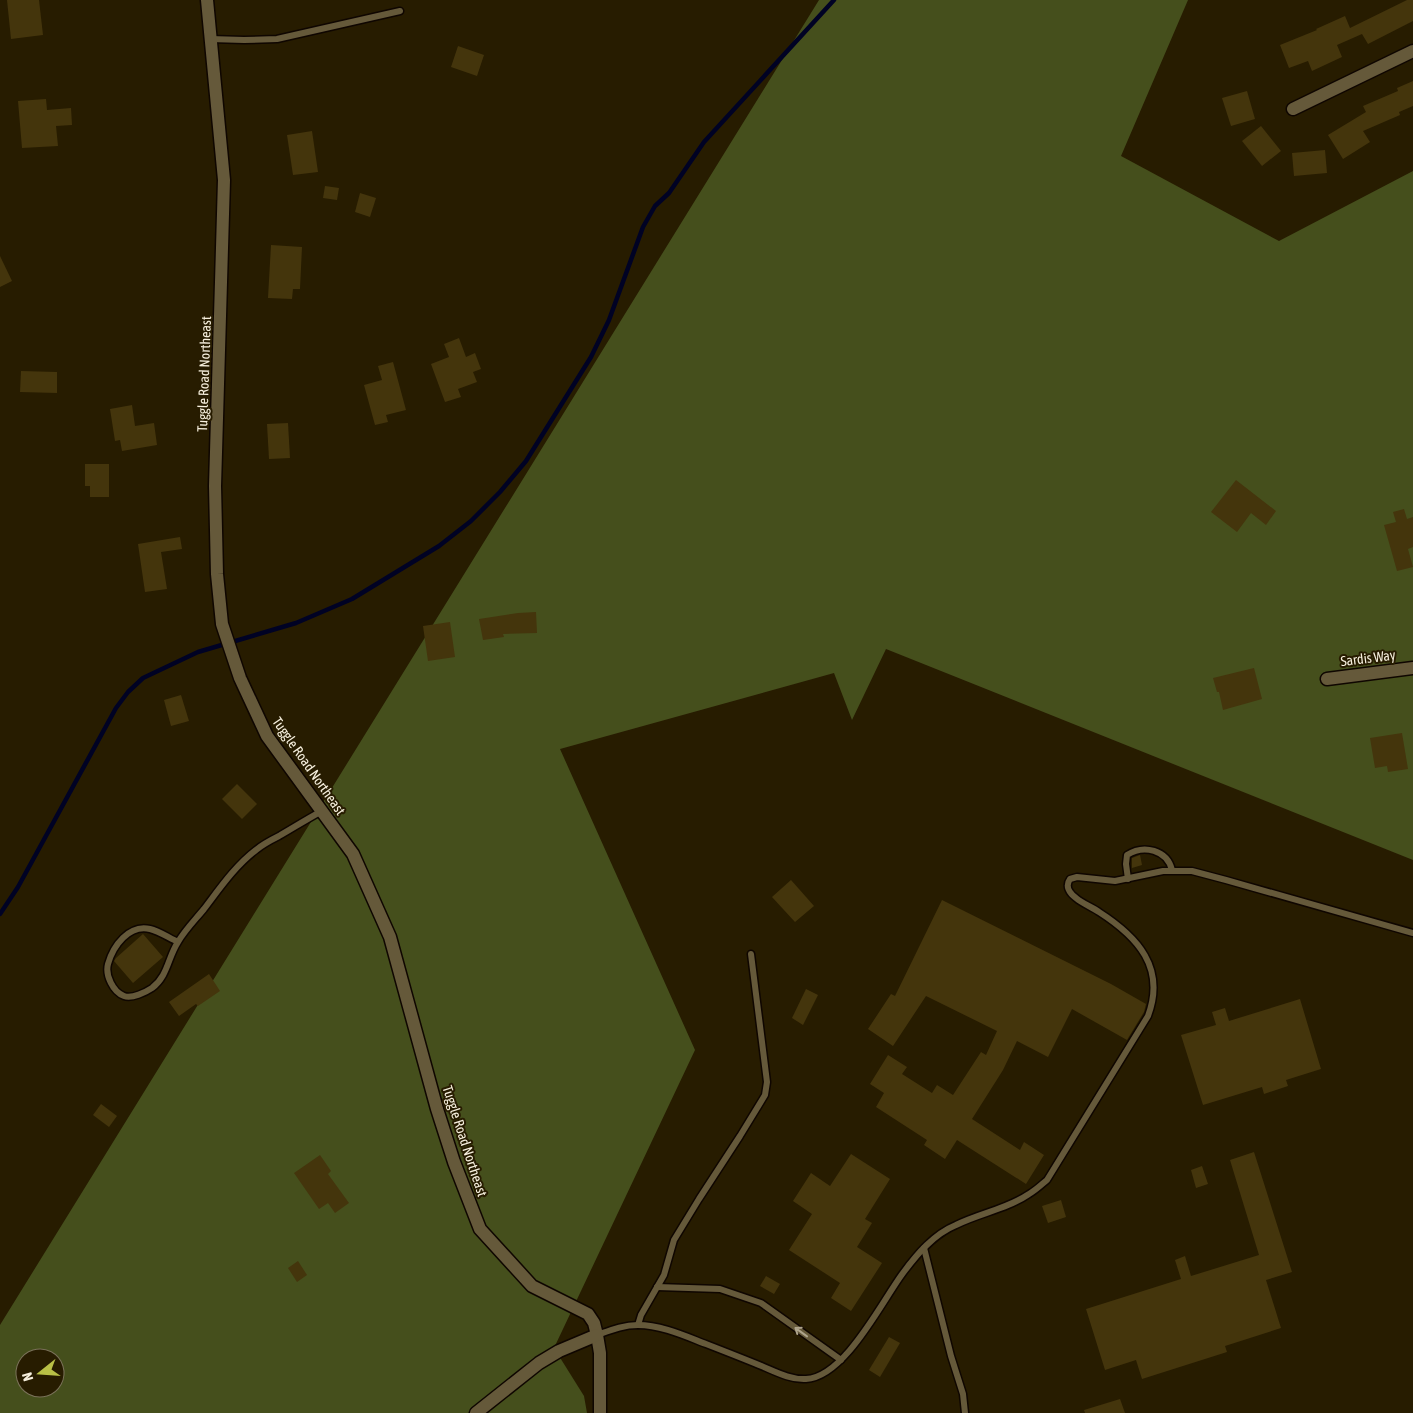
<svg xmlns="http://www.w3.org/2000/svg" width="1413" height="1413" font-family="'Asap Condensed',sans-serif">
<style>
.forest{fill:#454f1c;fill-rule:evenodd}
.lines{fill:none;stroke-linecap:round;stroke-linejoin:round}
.stream{stroke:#000224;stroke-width:4.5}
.building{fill:#44350c}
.lane-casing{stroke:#0f0600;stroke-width:9}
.street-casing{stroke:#0f0600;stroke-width:15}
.lane{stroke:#65593a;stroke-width:6}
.street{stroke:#65593a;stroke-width:12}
.oneway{stroke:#aea48c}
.labels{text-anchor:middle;stroke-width:4;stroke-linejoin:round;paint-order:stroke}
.street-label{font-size:14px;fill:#f7f0de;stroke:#271c00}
</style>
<rect width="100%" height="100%" fill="#271c00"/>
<path class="forest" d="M 819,0 L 1188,0 L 1121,156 L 1279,241 L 1413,171 L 1413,860 L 886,649 L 852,720 L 834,673 L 560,749 L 695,1050 L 554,1348 L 584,1396 L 587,1413 L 0,1413 L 0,1325 ZM 25,1358 L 55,1358 L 55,1388 L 25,1388 Z"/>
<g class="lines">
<polyline class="stream" points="0,914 18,887 116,708 128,692 143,678 198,652 296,623 352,599 439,546 471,521 500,492 526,461 591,357 609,320 643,227 655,206 669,193 704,142 834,0"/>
</g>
<g class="building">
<polygon points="7,0 39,0 43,35 11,39"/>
<polygon points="1407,0 1413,0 1413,21 1368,44 1362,34 1337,45 1342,57 1312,71 1308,61 1289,68 1280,45 1317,30 1316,29 1345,16 1350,28"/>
<polygon points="458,46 484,55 477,76 451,67"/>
<polygon points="1413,81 1413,106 1399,112 1400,115 1363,131 1370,142 1343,159 1328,135 1366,112 1363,106 1398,91 1397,88"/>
<polygon points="1247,91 1255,119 1231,126 1222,98"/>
<polygon points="46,99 47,110 71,108 72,125 56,126 58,146 22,148 18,101"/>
<polygon points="1261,126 1281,151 1262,166 1242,141"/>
<polygon points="312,131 318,172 293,175 287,135"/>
<polygon points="1325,150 1327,173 1294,176 1292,153"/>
<polygon points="325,186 339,188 337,200 323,198"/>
<polygon points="360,193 376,198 370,217 355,212"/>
<polygon points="271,245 302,247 300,289 293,289 292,299 268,298"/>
<polygon points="0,256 12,281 0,287"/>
<polygon points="459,338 466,357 475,353 481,369 473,372 477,382 458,389 461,397 445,402 431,364 449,357 444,344"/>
<polygon points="393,362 406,410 386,415 388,422 375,425 364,385 382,380 378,366"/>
<polygon points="21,371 57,372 57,393 20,392"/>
<polygon points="132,405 135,426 154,423 157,445 122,451 120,440 115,441 110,409"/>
<polygon points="288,423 290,458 269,459 267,424"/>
<polygon points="85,464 109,464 109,497 90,497 90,486 85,486"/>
<polygon points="1236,480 1276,511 1266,525 1251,513 1237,532 1211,512"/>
<polygon points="1404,509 1407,519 1413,517 1413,547 1408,549 1413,567 1397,571 1384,525 1396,522 1393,512"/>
<polygon points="180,537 182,549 161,552 167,589 145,592 138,544"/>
<polygon points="536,612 537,633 503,634 504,637 483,640 479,619 518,613"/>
<polygon points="450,622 455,657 428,661 423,626"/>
<polygon points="1254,668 1262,699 1223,710 1219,692 1217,692 1213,678"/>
<polygon points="181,695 189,721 171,726 164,700"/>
<polygon points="1402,733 1408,769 1388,772 1387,766 1375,768 1370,738"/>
<polygon points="237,784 257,804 242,819 222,799"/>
<polygon points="1140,855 1142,865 1132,868 1132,858"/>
<polygon points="791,880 814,906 795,922 772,897"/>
<polygon points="942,900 1111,984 1146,1004 1144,1012 1127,1040 1072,1009 1048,1057 1017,1041 1003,1070 972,1119 1020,1150 1024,1142 1044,1155 1026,1184 957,1140 945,1159 924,1145 927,1140 876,1107 884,1093 870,1084 888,1055 907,1067 902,1074 932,1093 937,1085 953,1095 981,1052 986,1055 997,1031 926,996 893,1046 868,1029 891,994 895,996"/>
<polygon points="143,934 163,957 133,983 114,961 116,958"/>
<polygon points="209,974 220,991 198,1006 196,1004 179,1016 169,1002"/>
<polygon points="806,989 818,995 803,1025 792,1018"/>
<polygon points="1300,999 1321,1069 1286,1080 1288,1086 1264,1094 1262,1087 1203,1105 1181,1035 1216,1025 1212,1012 1225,1008 1229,1021"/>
<polygon points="101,1104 117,1116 109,1127 93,1115"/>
<polygon points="1254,1152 1292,1272 1266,1280 1281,1328 1225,1346 1227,1352 1142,1379 1136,1360 1105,1370 1086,1309 1181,1279 1175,1260 1185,1256 1191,1276 1259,1255 1230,1160"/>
<polygon points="851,1154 890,1179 865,1219 872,1223 857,1247 882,1263 851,1311 831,1298 840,1283 789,1250 812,1214 793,1201 811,1173 830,1186"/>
<polygon points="320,1155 331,1171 328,1174 349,1203 335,1213 328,1203 319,1209 294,1173"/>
<polygon points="1202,1166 1208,1184 1196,1188 1191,1170"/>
<polygon points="1061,1200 1066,1217 1048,1223 1042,1206"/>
<polygon points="298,1261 307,1275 297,1282 288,1268"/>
<polygon points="766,1276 780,1284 774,1294 760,1286"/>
<polygon points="889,1337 900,1343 880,1377 869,1370"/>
<polygon points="1120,1399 1125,1413 1085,1413 1084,1410"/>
</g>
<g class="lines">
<defs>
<g id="lane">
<polyline points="210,39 244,40 277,39 400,11"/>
<path d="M 1128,879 L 1126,864 L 1127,855 C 1144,844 1167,850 1172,870"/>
<path d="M 178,942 C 169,938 159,931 150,929 C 129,924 113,946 108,964 C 105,975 113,992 124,996 C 132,999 146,992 152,988 C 168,976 168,957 178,942 C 185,930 195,920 204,909 C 220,888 235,866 256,850 C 263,844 271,840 279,836 C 293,828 307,819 322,811"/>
<polyline points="924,1248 951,1356 963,1394 965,1413"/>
<polyline points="657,1287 720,1289 761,1303 841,1360"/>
<polyline points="638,1325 641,1315 664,1275 674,1240 699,1199 740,1136 765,1095 767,1082 751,954"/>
<path d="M 597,1335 C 611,1330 623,1325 638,1325 C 661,1325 685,1336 706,1344 C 724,1351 742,1358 759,1365 C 774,1371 790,1380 806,1379 C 845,1377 882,1301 903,1273 C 917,1254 934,1234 956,1225 C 980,1213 1007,1209 1029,1194 C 1036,1190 1041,1185 1047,1180 L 1148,1016 C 1166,968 1138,937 1099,912 C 1092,907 1083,904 1076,898 C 1069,893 1065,886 1070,879 L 1077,877 L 1115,881 L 1163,871 L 1192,871 L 1226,880 L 1413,933"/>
</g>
<g id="street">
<polyline points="207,0 224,180 215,486 217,574 222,624 240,678 267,736 353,854 390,937 437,1109 454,1162 480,1229 532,1286 588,1314 594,1323 597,1335 600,1353 600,1413"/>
<polyline points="1293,109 1413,51"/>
<polyline points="1327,679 1413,668"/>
<polyline points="476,1413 539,1363 559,1351 597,1335"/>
</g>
</defs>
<use href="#lane" class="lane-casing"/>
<use href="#street" class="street-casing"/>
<use href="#lane" class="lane"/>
<use href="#street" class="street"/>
</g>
<defs><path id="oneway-shaft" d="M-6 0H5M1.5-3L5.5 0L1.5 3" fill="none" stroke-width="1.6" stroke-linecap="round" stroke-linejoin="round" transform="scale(1.25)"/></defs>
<use class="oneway" href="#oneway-shaft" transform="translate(801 1332) rotate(-144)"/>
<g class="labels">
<g class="street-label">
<text transform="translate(204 374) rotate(-88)" y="5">Tuggle Road Northeast</text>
<text transform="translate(1368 658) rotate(-7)" y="5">Sardis Way</text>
<text transform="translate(309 766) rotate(55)" y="5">Tuggle Road Northeast</text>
<text transform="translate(465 1141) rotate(72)" y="5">Tuggle Road Northeast</text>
</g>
</g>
<g transform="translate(40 1373) rotate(253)"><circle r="24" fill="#271c00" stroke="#7a7159"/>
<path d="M0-4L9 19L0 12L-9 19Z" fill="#b9c046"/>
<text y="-8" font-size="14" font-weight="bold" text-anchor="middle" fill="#f7f0de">N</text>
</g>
</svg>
